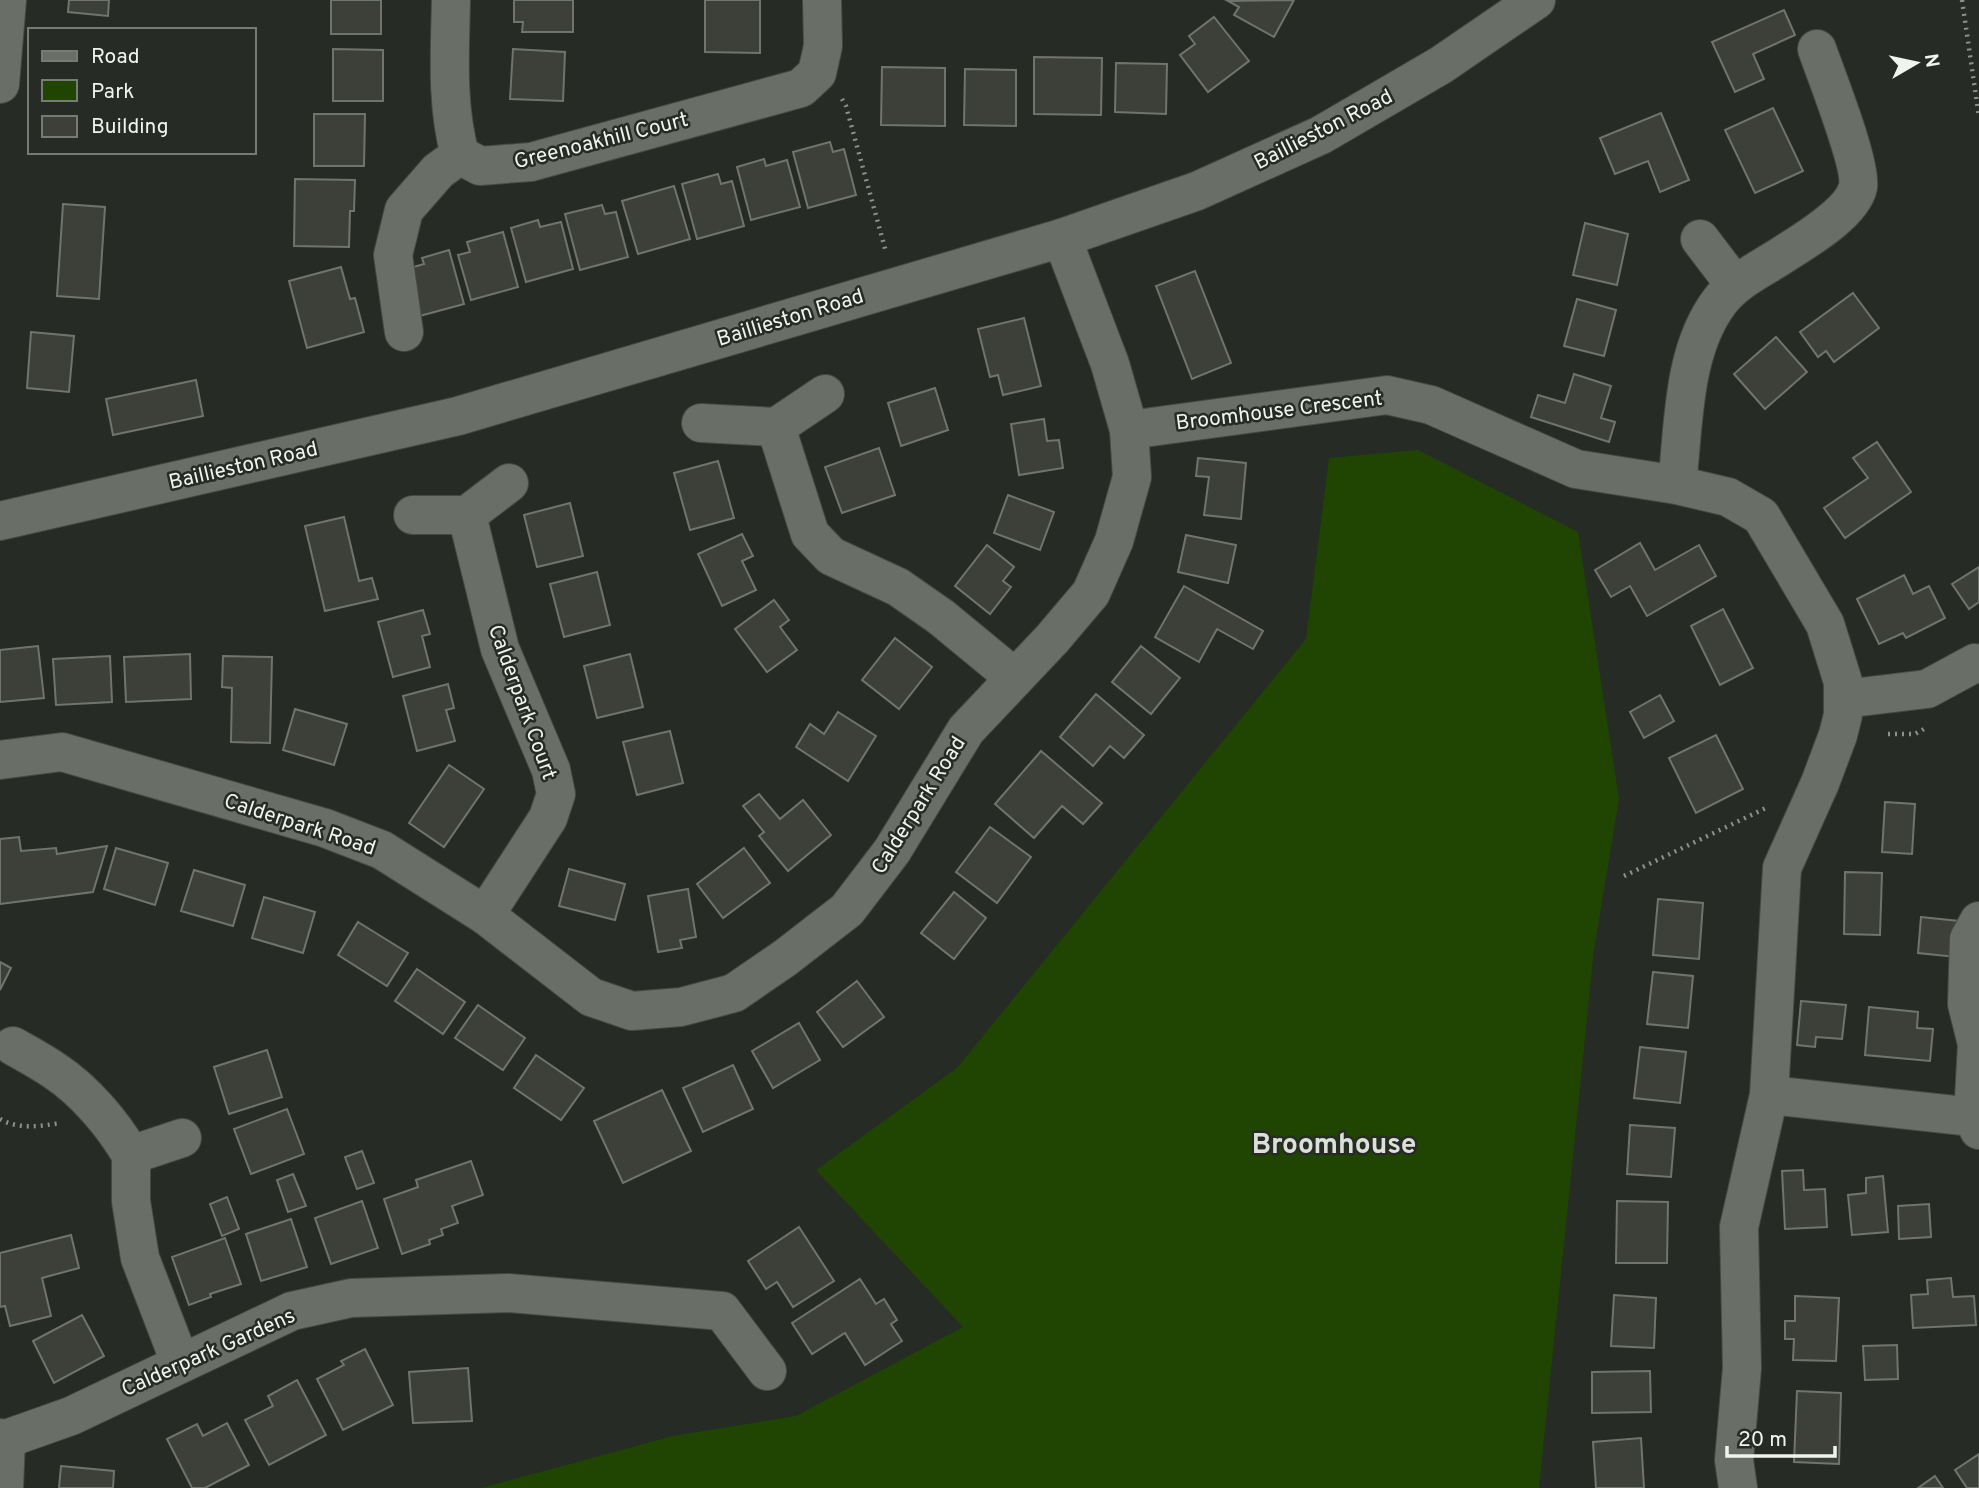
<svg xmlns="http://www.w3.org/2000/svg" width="1979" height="1488" font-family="Overpass,sans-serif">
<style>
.green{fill:#204502}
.building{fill:#3c4039;stroke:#6f746c;stroke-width:2}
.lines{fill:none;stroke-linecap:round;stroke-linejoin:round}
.minor-casing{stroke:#464a44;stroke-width:40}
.path{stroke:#8d908b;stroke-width:4.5;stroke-dasharray:2 5;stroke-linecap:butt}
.minor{stroke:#696f67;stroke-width:38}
.labels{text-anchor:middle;stroke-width:5;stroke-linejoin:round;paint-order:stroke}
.street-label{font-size:21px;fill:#f0f3ee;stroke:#272b25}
.district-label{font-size:28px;font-weight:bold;fill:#dbe1d8;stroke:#272b25}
</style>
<rect width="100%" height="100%" fill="#272b25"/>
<polygon class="green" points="1418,450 1578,532 1619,799 1594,950 1539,1488 481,1488 673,1436 796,1416 963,1327 816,1170 957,1068 1306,639 1329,458"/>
<g class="building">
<polygon points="69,0 109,0 108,16 68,12"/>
<rect x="331" y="0" width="50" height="34"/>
<polygon points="514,0 573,0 573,32 522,32 523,22 514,22"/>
<polygon points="705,0 760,0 760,53 705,52"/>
<polygon points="1294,0 1274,37 1234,15 1239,7 1228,1"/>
<polygon points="1784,10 1795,35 1753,54 1764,79 1735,92 1712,42"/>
<polygon points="1214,17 1249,61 1208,92 1180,55 1195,44 1189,36"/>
<polygon points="333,49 383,50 383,101 333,101"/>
<polygon points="513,49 565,52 563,101 510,99"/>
<polygon points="1034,57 1102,58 1101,115 1034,114"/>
<polygon points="1116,63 1167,64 1166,114 1115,112"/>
<polygon points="882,67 945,68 945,126 881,125"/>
<polygon points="965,69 1016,70 1016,126 964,125"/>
<polygon points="1773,108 1803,171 1755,193 1725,130"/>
<polygon points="1661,113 1689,180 1660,192 1648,161 1615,174 1600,138"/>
<polygon points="314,114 365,114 364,166 314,166"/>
<polygon points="830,142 833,152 844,149 856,195 808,208 793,152"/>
<polygon points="764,159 766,166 787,160 800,207 751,220 737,167"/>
<polygon points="718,174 721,184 732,181 744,226 697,239 682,184"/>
<polygon points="295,179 355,180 354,211 350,211 349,247 294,246"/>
<polygon points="674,186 690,239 638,254 622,201"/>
<polygon points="63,204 105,207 99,299 57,296"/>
<polygon points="602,205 605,214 616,212 628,257 580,270 565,214"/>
<polygon points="538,220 540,227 561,222 573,269 526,282 511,228"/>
<polygon points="1585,223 1628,234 1617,285 1573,275"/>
<polygon points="503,232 518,287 471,300 458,255 470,252 467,242"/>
<polygon points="449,250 464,304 416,317 403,270 424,264 422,258"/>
<polygon points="341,267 350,299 355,298 364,332 307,348 289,281"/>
<polygon points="1195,271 1231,363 1192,379 1156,286"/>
<polygon points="1853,293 1879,328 1834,362 1826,351 1818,357 1800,332"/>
<polygon points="1577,299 1616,310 1604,356 1564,346"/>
<polygon points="1024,318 1041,386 1003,395 998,375 990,377 978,329"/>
<polygon points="31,332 74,336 69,392 27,388"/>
<polygon points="1776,337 1807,372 1765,409 1734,374"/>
<polygon points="1574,374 1611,386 1601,418 1615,422 1609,442 1531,417 1538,395 1565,403"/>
<polygon points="196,380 203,416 113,435 106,399"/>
<polygon points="935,388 948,430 901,446 888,403"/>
<polygon points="1044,419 1047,441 1059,440 1063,468 1019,475 1011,424"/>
<polygon points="1877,442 1911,492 1845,538 1824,508 1868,478 1853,458"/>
<polygon points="879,448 895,495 842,513 825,467"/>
<polygon points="1198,458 1246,463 1241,519 1204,515 1209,477 1196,476"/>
<polygon points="718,461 734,518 690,530 674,473"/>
<polygon points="1008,495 1054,512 1040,550 994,533"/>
<polygon points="570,503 583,556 537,567 524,515"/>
<polygon points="344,517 359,581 372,578 378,599 325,611 305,526"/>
<polygon points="742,534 753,556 742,561 756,590 722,606 698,554"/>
<polygon points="1186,535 1236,545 1228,583 1178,572"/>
<polygon points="1640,543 1655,570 1699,545 1716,576 1647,616 1630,586 1611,597 1595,570"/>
<polygon points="987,545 1014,567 1003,581 1011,587 990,614 955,586"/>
<polygon points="1979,567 1979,602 1969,609 1952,584"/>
<polygon points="597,572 610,625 564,637 550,584"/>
<polygon points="1904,575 1913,594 1929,586 1945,618 1906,638 1903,633 1879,644 1857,599"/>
<polygon points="1184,586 1263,631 1253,649 1217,629 1199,662 1155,637"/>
<polygon points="774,600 789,620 780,627 797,650 767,672 735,629"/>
<polygon points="1723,609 1753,668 1720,685 1691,626"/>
<polygon points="423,610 430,634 422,636 430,667 393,677 378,622"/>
<polygon points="895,638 932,667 899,709 862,680"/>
<polygon points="38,646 44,698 0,702 0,650"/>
<polygon points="1141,646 1180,678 1151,714 1112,682"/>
<polygon points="190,654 191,699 126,702 124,657"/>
<polygon points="630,654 643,707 597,718 584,666"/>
<polygon points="110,656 112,702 56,705 53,659"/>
<polygon points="223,656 272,657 270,743 231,742 232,688 222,687"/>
<polygon points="448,684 454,708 446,710 455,741 417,751 403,696"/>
<polygon points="1096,694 1144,735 1124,758 1110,746 1093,766 1060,737"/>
<polygon points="1660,695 1674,721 1644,738 1630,712"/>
<polygon points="295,709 347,724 334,765 283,750"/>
<polygon points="838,712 876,736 848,781 796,747 810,724 824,734"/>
<polygon points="670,731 683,783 637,795 623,742"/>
<polygon points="1716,735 1743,789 1696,813 1669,758"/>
<polygon points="1041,751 1102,803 1083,824 1062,806 1034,838 995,804"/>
<polygon points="449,765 484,789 444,847 409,823"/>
<polygon points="759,794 780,819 803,800 831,835 788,871 759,836 764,832 743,806"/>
<polygon points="1885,802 1915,804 1912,854 1882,852"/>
<polygon points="990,827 1031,857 997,903 956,872"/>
<polygon points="19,837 21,851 56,848 57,854 107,846 93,892 0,904 0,839"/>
<polygon points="116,848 168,863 155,905 104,889"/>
<polygon points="744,848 770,883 723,918 697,884"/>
<polygon points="569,869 625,884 615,920 559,906"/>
<polygon points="194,870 245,885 233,926 181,911"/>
<polygon points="1845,872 1882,873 1880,935 1844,934"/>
<polygon points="688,889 696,937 680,940 682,948 658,952 648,896"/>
<polygon points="954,892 986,918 954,959 921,933"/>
<polygon points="264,897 315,912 303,953 252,938"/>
<polygon points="1658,899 1703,903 1699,959 1653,955"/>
<polygon points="1921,917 1959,921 1956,957 1918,953"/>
<polygon points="358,922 408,953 387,986 338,955"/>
<polygon points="0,962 11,968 0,990"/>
<polygon points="417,969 465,1002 443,1034 395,1001"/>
<polygon points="1653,972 1693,976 1688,1028 1647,1024"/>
<polygon points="857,981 884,1017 843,1047 817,1012"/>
<polygon points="1801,1001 1846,1005 1842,1039 1816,1037 1815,1047 1797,1045"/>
<polygon points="478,1005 525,1038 503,1070 455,1038"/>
<polygon points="1869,1007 1918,1012 1917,1028 1933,1029 1930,1061 1865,1055"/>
<polygon points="799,1023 820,1060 773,1088 752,1051"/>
<polygon points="1640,1047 1686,1052 1680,1103 1634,1098"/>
<polygon points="267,1050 282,1097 229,1114 214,1067"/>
<polygon points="536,1055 584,1088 561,1120 514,1088"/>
<polygon points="733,1065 753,1109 703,1132 683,1088"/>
<polygon points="662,1090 691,1151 623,1183 594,1121"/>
<polygon points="287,1109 304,1154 251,1174 234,1129"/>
<polygon points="1630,1125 1675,1128 1671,1177 1627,1174"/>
<polygon points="362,1151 374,1183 357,1189 345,1157"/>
<polygon points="471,1161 483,1195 452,1206 458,1223 441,1229 443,1235 429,1240 430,1244 402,1254 384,1199 418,1187 416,1180"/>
<polygon points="1803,1170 1804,1190 1825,1189 1827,1227 1785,1229 1782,1171"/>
<polygon points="293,1174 306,1206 288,1212 277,1180"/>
<polygon points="1883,1176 1888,1232 1852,1235 1848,1195 1866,1193 1866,1178"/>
<polygon points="227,1197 239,1229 222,1236 210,1204"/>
<polygon points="362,1201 378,1248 331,1264 315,1218"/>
<polygon points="1617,1201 1668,1202 1667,1263 1616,1263"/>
<polygon points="1929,1204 1931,1237 1899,1239 1898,1206"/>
<polygon points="291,1219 307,1267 261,1281 246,1234"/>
<polygon points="799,1227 834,1281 793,1307 777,1282 766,1289 748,1261"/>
<polygon points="71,1235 79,1268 42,1278 51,1316 10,1326 5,1306 0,1307 0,1253"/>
<polygon points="225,1238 241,1284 210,1294 211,1297 189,1305 172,1257"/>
<polygon points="1951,1278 1953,1297 1974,1296 1976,1325 1913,1328 1911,1295 1928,1294 1927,1280"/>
<polygon points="860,1279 876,1304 884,1299 897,1320 891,1324 902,1341 865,1365 845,1333 812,1354 792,1323"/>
<polygon points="1614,1295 1656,1298 1654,1348 1611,1346"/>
<polygon points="1795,1296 1839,1298 1836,1361 1793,1360 1794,1339 1785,1339 1785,1321 1795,1321"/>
<polygon points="82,1315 104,1356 54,1383 33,1341"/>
<polygon points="1897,1345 1898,1379 1865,1380 1863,1346"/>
<polygon points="365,1349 393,1405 343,1430 317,1379 344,1365 341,1361"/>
<polygon points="468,1368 472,1421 413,1423 409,1372"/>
<polygon points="1650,1371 1651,1412 1592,1413 1592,1372"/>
<polygon points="297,1380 326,1435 269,1465 245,1420 273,1406 268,1396"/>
<polygon points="1797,1391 1841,1393 1839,1464 1794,1462"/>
<polygon points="227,1423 249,1465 205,1488 192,1488 167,1439 197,1424 203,1436"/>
<polygon points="1641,1438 1644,1488 1596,1488 1593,1442"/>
<polygon points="1979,1454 1979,1488 1967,1488 1955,1470"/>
<polygon points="61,1466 114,1471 113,1488 59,1488"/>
<polygon points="1935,1476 1943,1488 1918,1488"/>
</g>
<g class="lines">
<defs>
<g id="minor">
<path d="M 451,0 C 450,52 446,104 460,155 L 480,166 L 531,162 L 801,88 L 817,73 L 823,46 L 822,0"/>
<polyline points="0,84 7,0"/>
<polyline points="1700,239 1735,285"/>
<polyline points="404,332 393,255 404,210 438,171 460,155"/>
<polyline points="701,423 776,427 825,394"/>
<polyline points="776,427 810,534 831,556 898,587 941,617 1015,678"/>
<polyline points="1129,430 1387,395 1431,405 1576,469 1677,485 1728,497 1761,516 1825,624 1843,682 1843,715 1838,735 1820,783 1782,868 1769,1095 1739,1227 1742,1368 1734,1460 1738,1488"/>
<path d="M 1677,485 C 1684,424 1682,351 1720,301 C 1736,280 1763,268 1784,254 C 1806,240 1852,213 1858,187 C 1862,165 1826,75 1817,49"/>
<polyline points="413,515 467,515 509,483"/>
<polyline points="467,515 500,649 551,770 556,794 548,818 485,915"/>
<polyline points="0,521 458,416 1062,238 1197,191 1321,135 1441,65 1536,0"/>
<polyline points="1844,699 1927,689 1975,663"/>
<polyline points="0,760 62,752 325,828 382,850 485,915 591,997 632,1011 681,1007 734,993 785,958 847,910 892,851 966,730 1052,639 1091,593 1114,541 1132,477 1129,430 1110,364 1062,238"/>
<polyline points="1979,921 1969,939 1967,1004 1977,1044 1973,1117 1979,1130"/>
<path d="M 13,1046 C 27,1054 42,1062 55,1071 C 85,1091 113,1124 131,1155"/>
<polyline points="1769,1095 1973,1117"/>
<polyline points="180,1362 140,1258 131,1201 131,1155 182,1138"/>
<polyline points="0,1438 6,1439 71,1416 292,1311 351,1298 508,1293 722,1311 767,1371"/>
<polyline points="4,1488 6,1439"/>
</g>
</defs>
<use href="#minor" class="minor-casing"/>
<g class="path">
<polyline points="1962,0 1979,117"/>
<polyline points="842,99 846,106 886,252"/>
<polyline points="1888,734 1915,734 1924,729"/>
<polyline points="1624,876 1768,807"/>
<path d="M 0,1119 C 19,1130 40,1126 61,1123"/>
</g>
<use href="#minor" class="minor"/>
</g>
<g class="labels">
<g class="street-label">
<text transform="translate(1323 129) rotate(-27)" y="7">Baillieston Road</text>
<text transform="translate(601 140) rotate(-14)" y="7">Greenoakhill Court</text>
<text transform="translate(790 317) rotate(-17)" y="7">Baillieston Road</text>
<text transform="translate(1279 410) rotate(-7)" y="7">Broomhouse Crescent</text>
<text transform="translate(243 465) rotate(-13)" y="7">Baillieston Road</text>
<text transform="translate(523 702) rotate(70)" y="7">Calderpark Court</text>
<text transform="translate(918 805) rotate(-58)" y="7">Calderpark Road</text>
<text transform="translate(300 824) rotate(18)" y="7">Calderpark Road</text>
<text transform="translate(208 1352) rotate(-24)" y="7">Calderpark Gardens</text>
</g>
<g class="district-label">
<text x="1334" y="1153">Broomhouse</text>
</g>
</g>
<rect x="28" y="28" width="228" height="126" fill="#272b25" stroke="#777b75" stroke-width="2"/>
<rect x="42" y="51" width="35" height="10" fill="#696f67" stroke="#777b75" stroke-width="2"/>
<text x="91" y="63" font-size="21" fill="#f0f3ee">Road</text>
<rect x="42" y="80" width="35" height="21" fill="#204502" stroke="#777b75" stroke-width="2"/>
<text x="91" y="98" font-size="21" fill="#f0f3ee">Park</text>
<rect x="42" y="116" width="35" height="21" fill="#3c4039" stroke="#777b75" stroke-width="2"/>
<text x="91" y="133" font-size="21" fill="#f0f3ee">Building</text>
<g transform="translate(1916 63) rotate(81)" stroke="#272b25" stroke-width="5" paint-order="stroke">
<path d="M0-5L12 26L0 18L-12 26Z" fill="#f0f3ee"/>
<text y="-10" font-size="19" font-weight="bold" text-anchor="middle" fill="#f0f3ee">N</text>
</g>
<path d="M1727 1446v10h108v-10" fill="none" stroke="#f0f3ee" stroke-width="3.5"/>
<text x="1738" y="1446" font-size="21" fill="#f0f3ee" stroke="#272b25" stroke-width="5" paint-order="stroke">20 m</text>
</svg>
